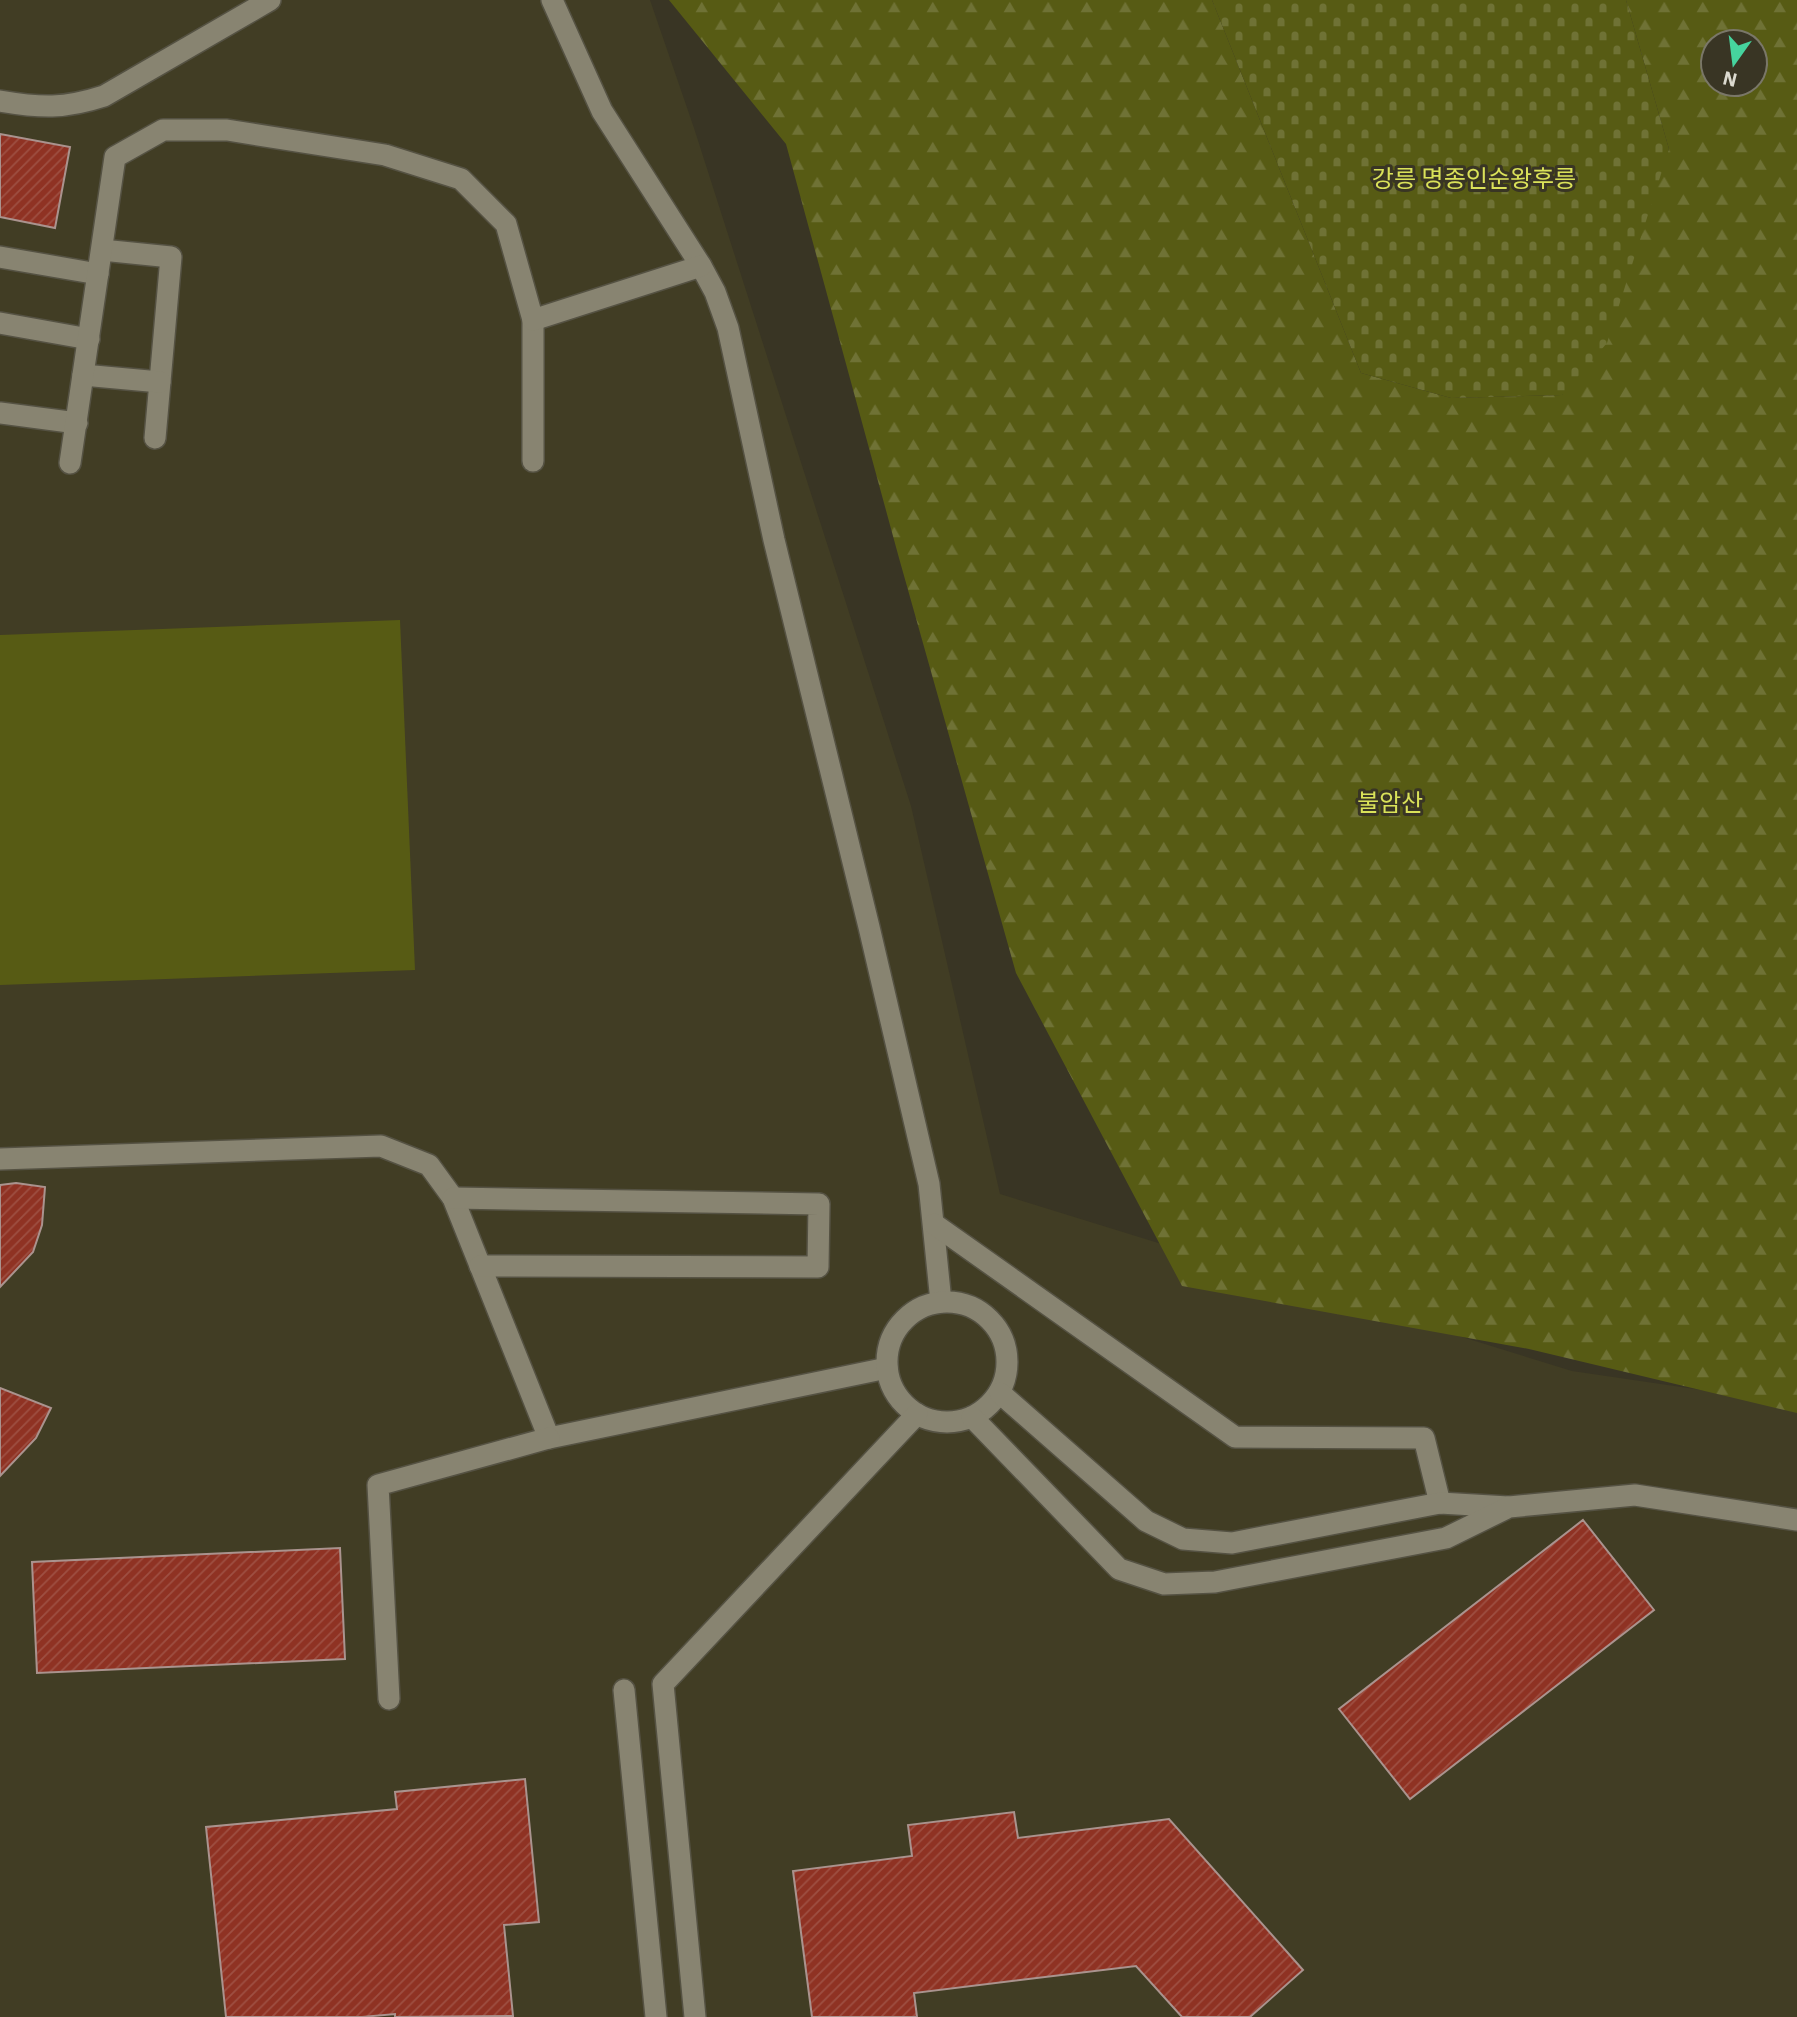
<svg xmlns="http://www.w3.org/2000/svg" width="1797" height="2017" font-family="'IBM Plex Sans','Noto Sans KR',sans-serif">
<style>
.built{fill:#413d24}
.grass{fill:#575b14}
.forest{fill:url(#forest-firs);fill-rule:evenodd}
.cemetery{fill:url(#cemetery-stones)}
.building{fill:url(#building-hatch);stroke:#aa938e;stroke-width:2}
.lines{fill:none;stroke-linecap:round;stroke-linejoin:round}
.minor-casing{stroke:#555243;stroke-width:24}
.minor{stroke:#888471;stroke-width:21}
.labels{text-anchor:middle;stroke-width:6;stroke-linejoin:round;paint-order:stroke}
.park-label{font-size:24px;fill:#dae259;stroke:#393524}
</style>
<defs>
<pattern id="forest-firs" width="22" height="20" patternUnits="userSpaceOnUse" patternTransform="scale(1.75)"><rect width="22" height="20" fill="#575b14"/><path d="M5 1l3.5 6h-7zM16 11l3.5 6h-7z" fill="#6f7235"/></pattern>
<pattern id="cemetery-stones" width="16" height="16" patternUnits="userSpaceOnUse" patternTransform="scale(1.75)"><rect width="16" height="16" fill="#575b14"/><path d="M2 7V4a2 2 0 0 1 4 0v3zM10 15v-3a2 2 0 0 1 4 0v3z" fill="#6f7235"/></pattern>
<pattern id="building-hatch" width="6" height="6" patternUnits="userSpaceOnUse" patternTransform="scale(1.75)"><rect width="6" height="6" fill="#8f3223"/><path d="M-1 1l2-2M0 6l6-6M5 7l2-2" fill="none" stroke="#9e4f42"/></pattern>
</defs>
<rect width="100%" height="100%" fill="#393524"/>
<polygon class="built" points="0,0 650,0 694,128 911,806 1000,1194 1572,1371 1797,1404 1797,2017 0,2017"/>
<polygon class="grass" points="400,620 415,970 0,985 0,635"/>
<path class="forest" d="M 669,0 L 1212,0 L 1361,373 L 1451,398 L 1562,395 L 1669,149 L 1626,0 L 1797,0 L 1797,1413 L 1529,1349 L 1182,1286 L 1016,973 L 899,558 L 786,144 ZM 1713,42 L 1755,42 L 1755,84 L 1713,84 Z"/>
<polygon class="cemetery" points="1212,0 1626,0 1669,149 1607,343 1562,395 1451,398 1361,373"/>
<g class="building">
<polygon points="0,134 70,147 55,228 0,217"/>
<polygon points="16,1183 45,1187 42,1225 33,1252 0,1287 0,1185"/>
<polygon points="0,1388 51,1408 36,1438 0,1476"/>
<polygon points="1583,1520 1654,1610 1410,1799 1339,1709"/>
<polygon points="340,1548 345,1659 37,1673 32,1562"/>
<polygon points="525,1779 539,1922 504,1925 513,2016 395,2017 395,2014 362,2017 226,2017 206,1827 397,1809 395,1792"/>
<polygon points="1014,1812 1018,1838 1169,1819 1303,1970 1250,2017 1182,2017 1136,1966 914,1993 917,2017 812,2017 793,1871 912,1856 908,1825"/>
</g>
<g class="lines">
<defs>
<g id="minor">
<polyline points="552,0 602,111 701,266 715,292 728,328 774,540 869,927 929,1184 941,1302"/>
<path d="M 0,101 C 41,108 64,109 104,96 L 270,0"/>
<polyline points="102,250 171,257 155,438"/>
<polyline points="0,257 98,274"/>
<polyline points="0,323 89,339"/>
<polyline points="83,375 160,382"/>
<polyline points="0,413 77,423"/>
<polyline points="533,461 533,320"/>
<polyline points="70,463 115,157 163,130 227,130 385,155 461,179 506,224 533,320 701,266"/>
<polyline points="0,1159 381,1146 429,1165 453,1198 549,1438 887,1368"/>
<polyline points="453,1198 819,1204 818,1267 480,1266"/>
<polyline points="934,1224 1235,1437 1424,1438 1440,1503"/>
<circle cx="947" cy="1362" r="60"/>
<polyline points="1000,1393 1146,1521 1183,1539 1232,1543 1440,1503 1508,1507"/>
<polyline points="972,1417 1119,1569 1164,1584 1215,1582 1446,1538 1509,1507 1635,1495 1797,1520"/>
<polyline points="624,1690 656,2017"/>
<polyline points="389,1699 378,1485 549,1438"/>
<polyline points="695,2017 663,1684 917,1414"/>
</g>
</defs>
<use href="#minor" class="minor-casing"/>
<use href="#minor" class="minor"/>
</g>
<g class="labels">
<g class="park-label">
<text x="1474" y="187">강릉 명종인순왕후릉</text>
<text x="1390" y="811">불암산</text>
</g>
</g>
<g transform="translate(1734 63) rotate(194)"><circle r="33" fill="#393524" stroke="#7a7768" stroke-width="2"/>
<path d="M0-5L12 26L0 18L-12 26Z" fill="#46d49e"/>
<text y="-10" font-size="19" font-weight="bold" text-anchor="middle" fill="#dcdacf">N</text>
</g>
</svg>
